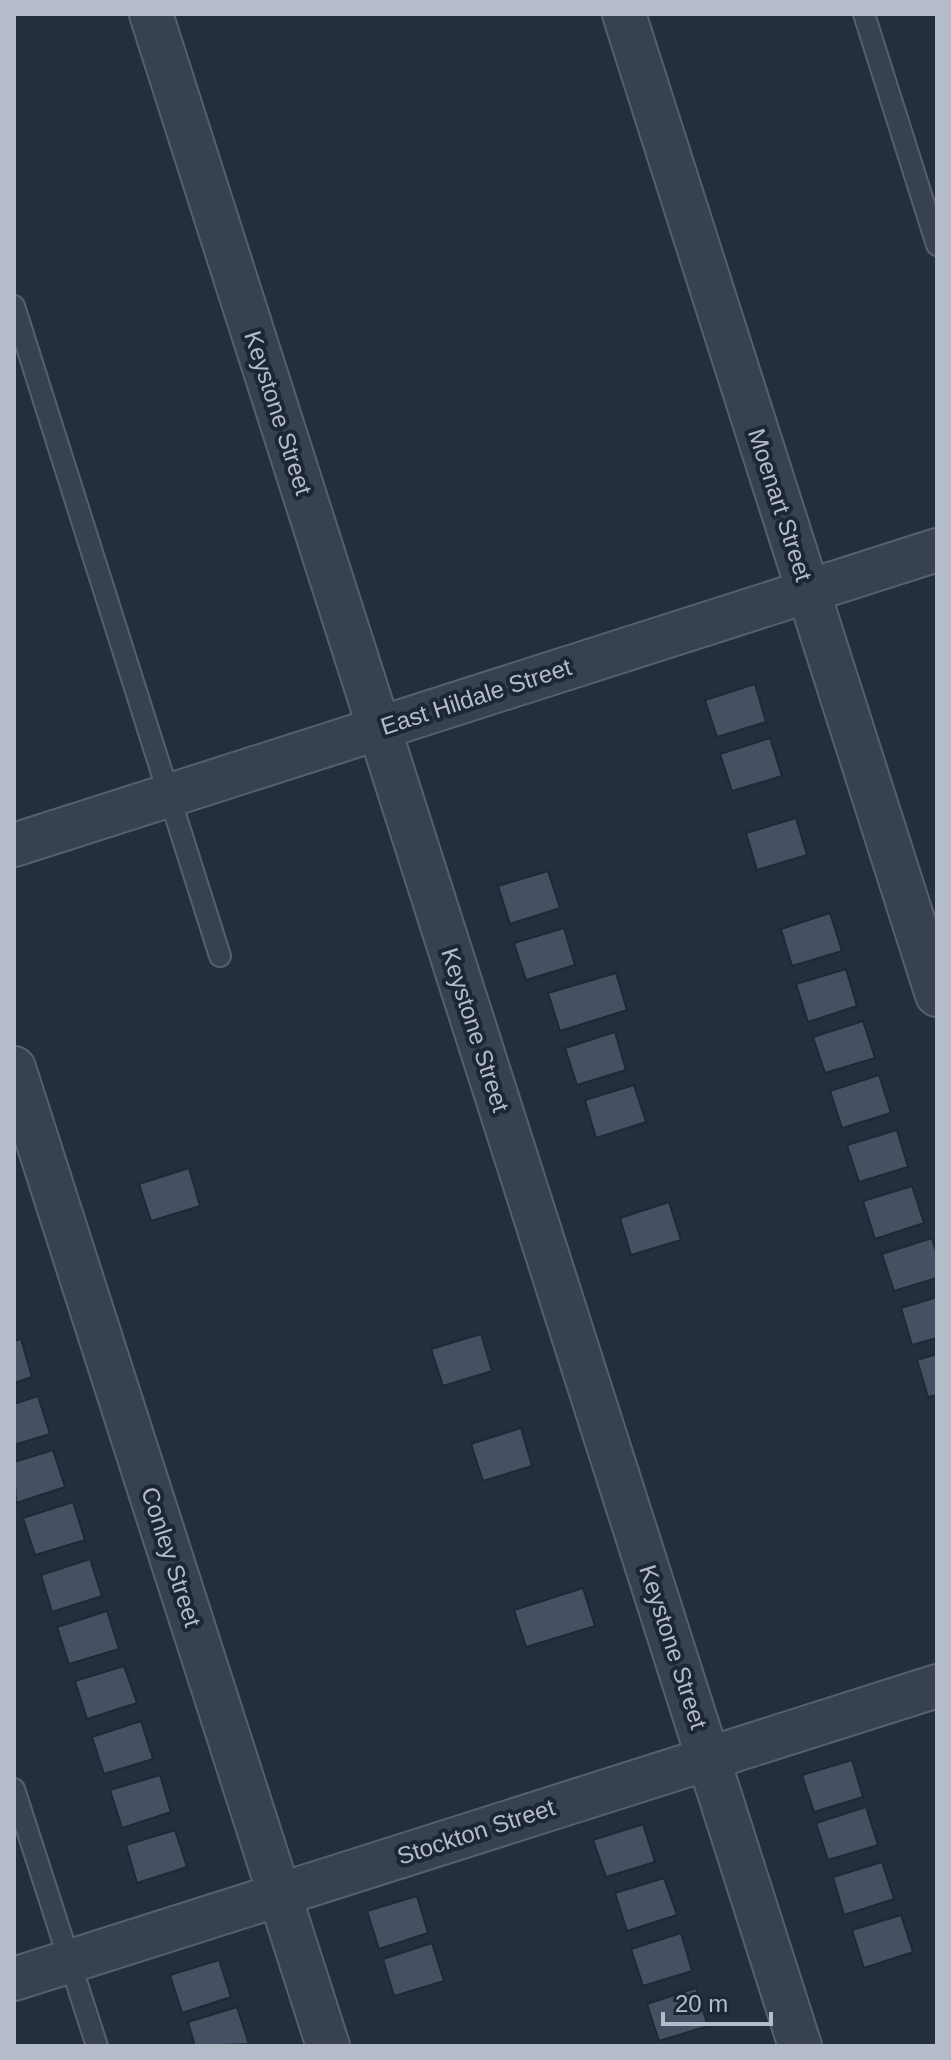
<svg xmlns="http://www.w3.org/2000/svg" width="951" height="2060" font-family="Helvetica,sans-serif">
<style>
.building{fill:#455162;stroke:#1f2835;stroke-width:2}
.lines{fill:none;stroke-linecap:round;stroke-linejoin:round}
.lane-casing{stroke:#565f6c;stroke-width:24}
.street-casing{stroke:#565f6c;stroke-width:46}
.lane{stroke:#38414e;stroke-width:20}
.street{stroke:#38414e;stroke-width:42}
.labels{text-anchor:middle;stroke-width:8;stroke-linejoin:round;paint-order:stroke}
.street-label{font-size:24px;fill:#b4bcc9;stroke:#1d2633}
</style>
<rect width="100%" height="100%" fill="#242f3e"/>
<g class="building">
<polygon points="755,684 766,722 717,737 705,700"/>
<polygon points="770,738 782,776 732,791 720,754"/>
<polygon points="796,818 807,855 757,870 746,833"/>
<polygon points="548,871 560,908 510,924 498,886"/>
<polygon points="830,913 842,951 792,966 781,929"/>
<polygon points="564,928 575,965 526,980 514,943"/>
<polygon points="846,969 857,1006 808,1022 796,984"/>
<polygon points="616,973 627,1010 560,1031 548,993"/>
<polygon points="863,1021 875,1058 825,1073 813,1037"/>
<polygon points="615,1032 626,1070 577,1085 565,1048"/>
<polygon points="879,1075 891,1113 842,1128 830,1091"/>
<polygon points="634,1085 646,1122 596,1138 585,1100"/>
<polygon points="897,1130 908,1167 859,1182 847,1145"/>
<polygon points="189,1168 200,1206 151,1221 139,1184"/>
<polygon points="912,1186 924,1223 875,1239 863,1201"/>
<polygon points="669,1202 681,1240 631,1255 620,1218"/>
<polygon points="932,1238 937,1255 937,1278 894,1291 882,1254"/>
<polygon points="937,1297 937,1338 912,1345 901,1308"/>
<polygon points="481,1334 492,1371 443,1386 431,1349"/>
<polygon points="21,1339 32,1377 14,1383 14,1341"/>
<polygon points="937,1354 937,1395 928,1397 917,1360"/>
<polygon points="38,1396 50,1434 14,1445 14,1404"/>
<polygon points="521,1428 532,1466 483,1481 471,1444"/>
<polygon points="53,1450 65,1487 16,1503 14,1462"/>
<polygon points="73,1502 85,1540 35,1555 23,1518"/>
<polygon points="90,1559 102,1596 52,1612 41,1575"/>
<polygon points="583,1588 595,1626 526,1647 514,1610"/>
<polygon points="107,1611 119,1649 69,1664 57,1627"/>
<polygon points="124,1666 137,1703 87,1719 75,1681"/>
<polygon points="141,1721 153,1759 104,1774 92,1737"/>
<polygon points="852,1760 863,1797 814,1812 802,1775"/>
<polygon points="160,1775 171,1812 122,1828 110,1790"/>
<polygon points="866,1807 878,1845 828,1860 816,1823"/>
<polygon points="643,1824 655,1862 606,1877 593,1840"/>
<polygon points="175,1830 187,1867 137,1883 126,1845"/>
<polygon points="882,1862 894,1899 844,1915 833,1877"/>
<polygon points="664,1878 677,1915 627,1931 615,1893"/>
<polygon points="417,1896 428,1933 379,1949 367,1911"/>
<polygon points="901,1915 913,1952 864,1968 852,1930"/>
<polygon points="681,1933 692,1971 643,1986 631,1949"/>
<polygon points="432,1943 444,1981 394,1996 383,1959"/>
<polygon points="219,1960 231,1997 182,2013 170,1975"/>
<polygon points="696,1988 708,2026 659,2041 647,2004"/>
<polygon points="237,2007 249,2044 195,2046 188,2022"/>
</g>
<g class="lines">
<defs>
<g id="lane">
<polyline points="864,14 937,245"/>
<polyline points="14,306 220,956"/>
<polyline points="14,1789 97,2046"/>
</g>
<g id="street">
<polyline points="151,14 800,2046"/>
<polyline points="624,14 937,995"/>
<polyline points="14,845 937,550"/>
<polyline points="14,1068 328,2046"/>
<polyline points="14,1979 937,1686"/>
</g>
</defs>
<use href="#lane" class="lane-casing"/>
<use href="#street" class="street-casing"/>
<use href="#lane" class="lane"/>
<use href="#street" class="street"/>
</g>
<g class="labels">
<g class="street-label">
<text transform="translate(278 413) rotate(72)" y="8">Keystone Street</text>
<text transform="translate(780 505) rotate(72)" y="8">Moenart Street</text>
<text transform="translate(476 697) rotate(-18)" y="8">East Hildale Street</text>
<text transform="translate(475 1030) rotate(72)" y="8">Keystone Street</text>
<text transform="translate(171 1557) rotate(72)" y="8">Conley Street</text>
<text transform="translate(673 1647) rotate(72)" y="8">Keystone Street</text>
<text transform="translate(476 1832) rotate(-18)" y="8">Stockton Street</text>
</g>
</g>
<rect width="951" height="2060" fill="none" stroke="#b4bcc9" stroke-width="32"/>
<path d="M663 2012v12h108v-12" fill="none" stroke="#b4bcc9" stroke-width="4"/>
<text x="675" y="2012" font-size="24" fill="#b4bcc9" stroke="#1d2633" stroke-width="6" paint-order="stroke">20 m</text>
</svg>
